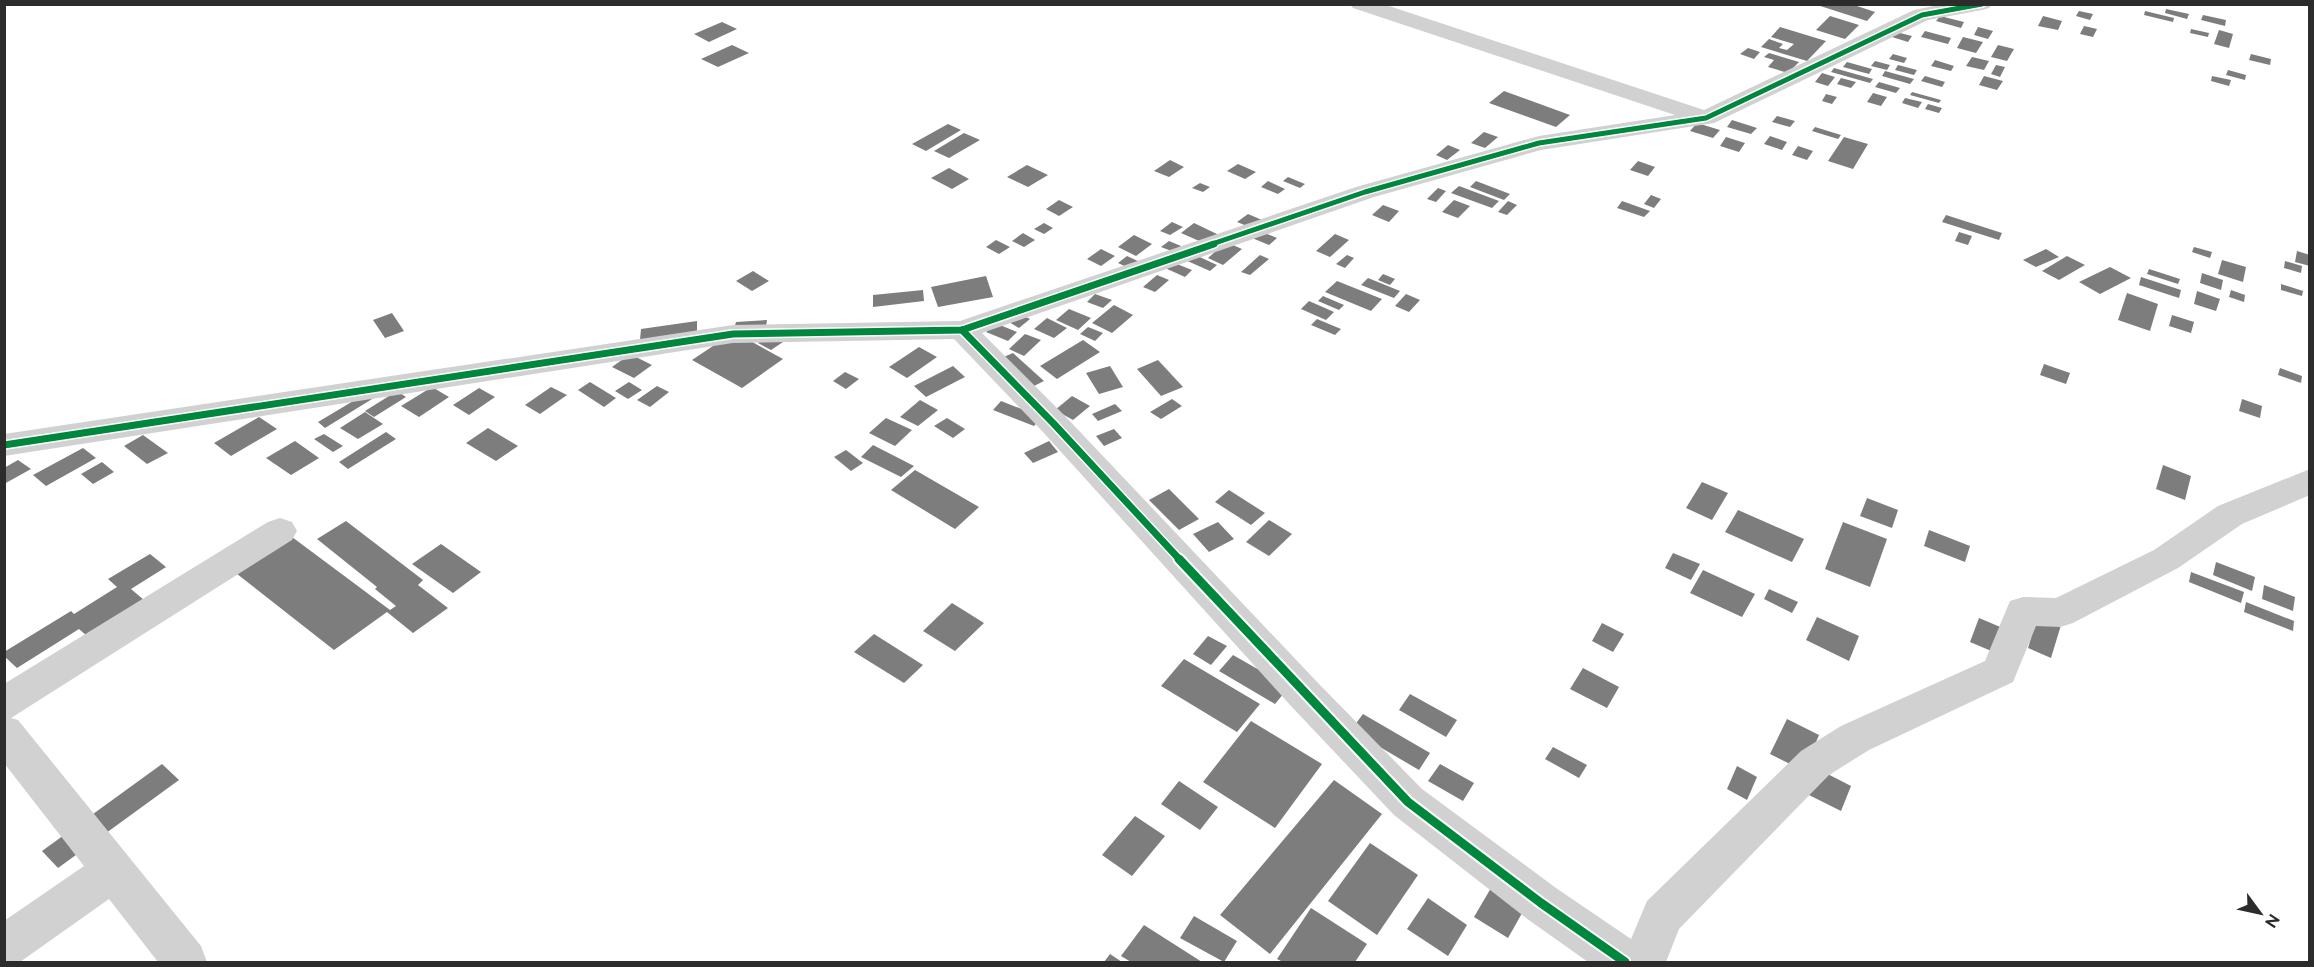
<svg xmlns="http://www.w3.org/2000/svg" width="2314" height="967" font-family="Raleway,sans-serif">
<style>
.building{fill:#7d7d7d}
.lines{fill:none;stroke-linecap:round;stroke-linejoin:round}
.minor{fill:#d1d1d1;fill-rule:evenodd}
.cycleway-far2-casing{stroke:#fff;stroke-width:8}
.cycleway-far1-casing{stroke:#fff;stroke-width:10}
.cycleway-casing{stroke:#fff;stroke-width:13}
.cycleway-far2{stroke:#00873e;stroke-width:5}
.cycleway-far1{stroke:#00873e;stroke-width:7}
.cycleway{stroke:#00873e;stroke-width:9}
</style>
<rect width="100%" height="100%" fill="#fff"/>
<g class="building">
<polygon points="1814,4 1851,4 1875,12 1867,21"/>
<polygon points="2166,9 2189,14 2187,19 2165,13"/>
<polygon points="2079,11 2093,14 2090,20 2076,16"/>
<polygon points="2145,11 2174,18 2173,22 2144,15"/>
<polygon points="2203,15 2226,20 2225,26 2201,20"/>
<polygon points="1830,16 1859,25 1845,39 1816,30"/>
<polygon points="1940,16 1964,22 1961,28 1936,21"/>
<polygon points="2043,16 2062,21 2058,30 2038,26"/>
<polygon points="722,22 737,29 709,42 694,34"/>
<polygon points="2084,26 2097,29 2093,37 2080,34"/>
<polygon points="1780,27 1826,41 1807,61 1761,47 1769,39 1783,44 1779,48 1787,50 1794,44 1771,37"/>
<polygon points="1978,27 1993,31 1988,39 1974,35"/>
<polygon points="2191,29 2209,33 2208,37 2190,33"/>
<polygon points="2219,30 2233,34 2229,48 2214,44"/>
<polygon points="1925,31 1951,38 1948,44 1921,37"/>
<polygon points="1896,32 1912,36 1908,42 1892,37"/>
<polygon points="1963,37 1983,42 1976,53 1957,48"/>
<polygon points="732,45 749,53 718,67 701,59"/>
<polygon points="1998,45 2014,49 2007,61 1991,57"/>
<polygon points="1748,48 1760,52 1754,59 1740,54"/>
<polygon points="1769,53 1799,62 1788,73 1768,67 1774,60 1764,57"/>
<polygon points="1893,54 1907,58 1904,63 1889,59"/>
<polygon points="2251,54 2271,59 2270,65 2249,60"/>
<polygon points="1972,57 1989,61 1984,70 1966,66"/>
<polygon points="1935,60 1954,66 1951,71 1931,66"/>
<polygon points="1875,61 1890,65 1887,70 1871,66"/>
<polygon points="1847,62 1872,69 1869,74 1843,67"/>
<polygon points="1898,65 1917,70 1914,75 1895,70"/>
<polygon points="1996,65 2005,67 2000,77 1991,74"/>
<polygon points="1834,68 1873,79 1870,83 1831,72"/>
<polygon points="2228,70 2246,75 2245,80 2226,75"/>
<polygon points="1885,71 1914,79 1910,84 1882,76"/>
<polygon points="1822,73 1835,77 1828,86 1815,82"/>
<polygon points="1925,76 1945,82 1942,87 1921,81"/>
<polygon points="1984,76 2003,81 1997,90 1979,85"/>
<polygon points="2212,76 2231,80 2229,86 2211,81"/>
<polygon points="1841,78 1856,82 1851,88 1837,84"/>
<polygon points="1879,82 1900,88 1896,93 1875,87"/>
<polygon points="1504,91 1570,115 1556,127 1489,103"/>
<polygon points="1912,92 1941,100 1939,103 1910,95"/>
<polygon points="1873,93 1887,97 1881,106 1867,102"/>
<polygon points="1826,94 1837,97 1832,104 1822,101"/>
<polygon points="1905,98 1922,102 1918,108 1902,103"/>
<polygon points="1928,104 1942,108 1939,113 1925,109"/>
<polygon points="1777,116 1795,121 1790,127 1772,122"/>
<polygon points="1732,120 1757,128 1751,134 1727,127"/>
<polygon points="1697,123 1720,130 1713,138 1690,131"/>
<polygon points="948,124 961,130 926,151 912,144"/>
<polygon points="1815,127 1841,135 1838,139 1812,131"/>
<polygon points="1484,132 1498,137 1485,148 1471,143"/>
<polygon points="964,133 980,140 949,158 934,151"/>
<polygon points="1770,136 1787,142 1782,150 1764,144"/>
<polygon points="1726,137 1745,143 1739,152 1720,146"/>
<polygon points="1844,137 1868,144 1853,169 1828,161"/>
<polygon points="1448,145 1460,150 1447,160 1436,155"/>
<polygon points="1798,146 1813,151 1807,160 1792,155"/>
<polygon points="1170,160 1184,167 1169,177 1154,171"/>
<polygon points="1638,161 1655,167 1648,176 1630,170"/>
<polygon points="1238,164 1256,172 1245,179 1227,171"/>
<polygon points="1027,165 1048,175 1028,187 1007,177"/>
<polygon points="949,168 969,179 952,189 931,178"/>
<polygon points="1288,177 1305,184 1300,188 1283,181"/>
<polygon points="1268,181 1285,189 1278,194 1261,187"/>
<polygon points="1476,181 1510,194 1504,200 1470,187"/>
<polygon points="1200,183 1210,187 1203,192 1192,188"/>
<polygon points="1459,186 1499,201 1492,208 1451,193"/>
<polygon points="1438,188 1446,191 1436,202 1427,199"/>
<polygon points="1651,195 1661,199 1654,208 1644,204"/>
<polygon points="1059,200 1073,207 1059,216 1046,209"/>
<polygon points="1454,200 1470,206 1458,218 1442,212"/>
<polygon points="1508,201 1517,205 1507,215 1498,212"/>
<polygon points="1622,201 1650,211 1644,217 1617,208"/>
<polygon points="1383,205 1399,211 1389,222 1372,215"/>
<polygon points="1248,214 1262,220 1252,228 1237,222"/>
<polygon points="1946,215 2002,233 1999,240 1942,222"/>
<polygon points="1172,222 1183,227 1170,235 1160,231"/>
<polygon points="1044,223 1053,228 1044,234 1034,229"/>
<polygon points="1194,223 1219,235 1206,244 1181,233"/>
<polygon points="1260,231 1277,238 1269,245 1252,238"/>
<polygon points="1959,232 1972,236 1968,245 1955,241"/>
<polygon points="1023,233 1035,240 1024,247 1012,241"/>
<polygon points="1335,234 1349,240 1330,257 1316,251"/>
<polygon points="1134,235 1152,244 1136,256 1118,247"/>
<polygon points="996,240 1010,247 999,254 986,247"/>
<polygon points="1169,241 1181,246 1174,252 1161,247"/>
<polygon points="1226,242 1242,249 1223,265 1208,258"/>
<polygon points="2194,247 2212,252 2210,258 2192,252"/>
<polygon points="1101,249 1115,256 1101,266 1087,259"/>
<polygon points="2046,249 2059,257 2036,267 2023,260"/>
<polygon points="2297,251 2310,255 2310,266 2295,262"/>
<polygon points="1191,253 1217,265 1210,271 1183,259"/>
<polygon points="1260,255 1269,259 1250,275 1241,272"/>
<polygon points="1347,255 1354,258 1345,268 1336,264"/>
<polygon points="1127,256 1142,263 1133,270 1118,263"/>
<polygon points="2067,256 2085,265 2059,280 2042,271"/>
<polygon points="2222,260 2246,267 2243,282 2218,274"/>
<polygon points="2285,261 2302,266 2301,273 2284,268"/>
<polygon points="1172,262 1192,270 1185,277 1165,268"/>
<polygon points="2110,267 2131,278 2100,294 2079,282"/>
<polygon points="2149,269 2180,279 2178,284 2147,274"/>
<polygon points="753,271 769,281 752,291 736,281"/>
<polygon points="2202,273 2223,280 2221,290 2200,283"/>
<polygon points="1383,274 1395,279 1390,285 1378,280"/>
<polygon points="1157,275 1169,280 1155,292 1143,287"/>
<polygon points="986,276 993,297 938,307 931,287"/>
<polygon points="2141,277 2181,290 2179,298 2139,285"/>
<polygon points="1368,278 1400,291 1394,298 1361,285"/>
<polygon points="1337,281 1382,299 1371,311 1325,292"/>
<polygon points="2281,284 2303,291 2302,296 2281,290"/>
<polygon points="923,290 924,301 873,307 873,295"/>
<polygon points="2231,290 2245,295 2244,302 2229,297"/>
<polygon points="2197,291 2220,299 2216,311 2194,304"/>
<polygon points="2127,293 2158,304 2150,331 2118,320"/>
<polygon points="1095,294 1112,300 1103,308 1087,302"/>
<polygon points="1406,294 1420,300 1409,312 1395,306"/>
<polygon points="1323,296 1344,305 1339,310 1318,301"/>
<polygon points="1309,301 1334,312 1326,320 1301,309"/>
<polygon points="1114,305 1133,315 1112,333 1092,323"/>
<polygon points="1069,309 1091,318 1078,330 1056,320"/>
<polygon points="392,313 404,331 385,338 373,320"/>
<polygon points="1020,314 1030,319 1019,328 1009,322"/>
<polygon points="2172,315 2194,322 2191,333 2169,326"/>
<polygon points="1047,318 1067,328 1054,338 1034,329"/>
<polygon points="1317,319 1341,329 1335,335 1311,325"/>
<polygon points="767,320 766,327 734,329 736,322"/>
<polygon points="697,321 697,332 640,340 641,329"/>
<polygon points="995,323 1017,332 1008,341 986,332"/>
<polygon points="1088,327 1103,333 1095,341 1080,334"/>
<polygon points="734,332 783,359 742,388 692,360"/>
<polygon points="769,334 783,342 771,350 758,343"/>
<polygon points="1025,334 1041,340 1024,356 1009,349"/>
<polygon points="1083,340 1100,352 1057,379 1040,366"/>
<polygon points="919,347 937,357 907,378 889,367"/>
<polygon points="1013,353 1044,381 1030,388 999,359"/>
<polygon points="630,354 652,365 634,378 612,367"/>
<polygon points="1158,360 1183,387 1161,396 1137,369"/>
<polygon points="2044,364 2070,373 2066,384 2040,375"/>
<polygon points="953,366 965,377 926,397 914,386"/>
<polygon points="1110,366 1123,387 1099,394 1086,373"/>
<polygon points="2280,368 2302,376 2301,383 2278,375"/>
<polygon points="845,372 859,379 846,389 833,381"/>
<polygon points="590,382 616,398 604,407 578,390"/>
<polygon points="629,382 642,390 628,399 615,391"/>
<polygon points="657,386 669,392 650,407 637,400"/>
<polygon points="432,387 449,397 419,417 401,406"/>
<polygon points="551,387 567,395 540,414 525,405"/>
<polygon points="479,388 495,397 469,415 453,405"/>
<polygon points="370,391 377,396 325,428 318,422"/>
<polygon points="397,391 406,397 374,417 365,411"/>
<polygon points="1072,396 1090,406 1073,420 1055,410"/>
<polygon points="1172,399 1182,406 1161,419 1150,412"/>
<polygon points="2242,399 2262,406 2260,418 2239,411"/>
<polygon points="920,400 938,410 918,426 900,417"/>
<polygon points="1001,401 1042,417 1034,426 993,410"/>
<polygon points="1115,404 1122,411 1098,421 1092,414"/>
<polygon points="365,412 383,424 358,439 340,428"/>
<polygon points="259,417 277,429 231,456 214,443"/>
<polygon points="886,418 912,430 895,446 869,433"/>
<polygon points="947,418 965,429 953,438 934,426"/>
<polygon points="488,428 518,446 496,461 466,443"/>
<polygon points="1114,429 1122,438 1104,446 1096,436"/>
<polygon points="386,432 396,439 348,469 339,462"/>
<polygon points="324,434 343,446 333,452 314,439"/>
<polygon points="143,435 168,453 147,464 124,446"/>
<polygon points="295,441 319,458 291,475 266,458"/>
<polygon points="1049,441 1058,452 1033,463 1024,453"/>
<polygon points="873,445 914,466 901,477 861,457"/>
<polygon points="83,448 96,458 46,486 33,475"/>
<polygon points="846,450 863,463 851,471 834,457"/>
<polygon points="18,460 31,469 4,484 4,468"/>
<polygon points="102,462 114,472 93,484 81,474"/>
<polygon points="2163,465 2191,476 2185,500 2156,489"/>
<polygon points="915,470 979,507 955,529 891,490"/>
<polygon points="1702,482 1728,493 1712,520 1686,508"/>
<polygon points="1169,489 1199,519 1179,530 1149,500"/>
<polygon points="1229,490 1265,513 1251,525 1215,502"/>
<polygon points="1867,498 1898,510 1892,528 1860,516"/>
<polygon points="1738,510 1804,539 1792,562 1725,532"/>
<polygon points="1269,520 1292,534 1269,556 1246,542"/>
<polygon points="346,521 423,580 418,585 448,608 413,633 387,612 334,650 232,570 288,534 390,610 396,606 375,589 377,587 317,539"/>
<polygon points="1218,522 1234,539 1209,552 1193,534"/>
<polygon points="1843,522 1887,539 1870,587 1825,569"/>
<polygon points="1929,530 1970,546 1965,562 1924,546"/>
<polygon points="441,544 481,572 453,593 412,564"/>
<polygon points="1673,553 1700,564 1691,580 1665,568"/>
<polygon points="150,554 166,567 131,589 144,600 87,636 79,629 17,668 4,656 4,652 71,611 74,614 117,587 108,579"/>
<polygon points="2216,562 2255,577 2252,591 2213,575"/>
<polygon points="1703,570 1755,594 1742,617 1690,593"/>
<polygon points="2191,572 2244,592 2241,603 2189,582"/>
<polygon points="2264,585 2295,597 2293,611 2262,599"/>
<polygon points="1769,589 1798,602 1792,613 1764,599"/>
<polygon points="2246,602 2294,621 2293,631 2244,612"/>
<polygon points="952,603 984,623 955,651 923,631"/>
<polygon points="2038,615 2061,625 2051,658 2028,648"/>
<polygon points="1817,617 1859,636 1849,661 1806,640"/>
<polygon points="1979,618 2005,629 1996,653 1970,642"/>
<polygon points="1602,623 1624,634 1613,652 1592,641"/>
<polygon points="874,634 923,665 904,683 854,652"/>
<polygon points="1208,636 1227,646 1211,665 1193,654"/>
<polygon points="1233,655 1289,687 1275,704 1219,671"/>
<polygon points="1184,659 1260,704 1237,732 1161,686"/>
<polygon points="1583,668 1619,687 1607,708 1570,689"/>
<polygon points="1410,694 1457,720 1446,737 1399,710"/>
<polygon points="1363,714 1430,753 1419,770 1351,730"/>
<polygon points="1787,719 1819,735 1804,771 1770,754"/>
<polygon points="1251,721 1322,764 1275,828 1203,782"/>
<polygon points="1553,747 1587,765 1579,778 1545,759"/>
<polygon points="162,764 179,780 58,868 42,851"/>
<polygon points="1440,764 1474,783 1463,801 1428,781"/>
<polygon points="1737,766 1757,777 1747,800 1727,789"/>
<polygon points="1818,769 1851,786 1841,811 1807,794"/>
<polygon points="1334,780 1382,814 1270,954 1220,915"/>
<polygon points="1179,781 1218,807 1200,830 1161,804"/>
<polygon points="1135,816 1165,836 1132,876 1102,855"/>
<polygon points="1370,843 1418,875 1377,935 1328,901"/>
<polygon points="1491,888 1525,908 1508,938 1474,917"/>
<polygon points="1428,898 1467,925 1448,956 1407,929"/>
<polygon points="1311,908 1367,944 1355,962 1283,962 1277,959"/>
<polygon points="1194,916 1237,941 1224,962 1180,938"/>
<polygon points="1144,925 1202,962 1131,962 1121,956"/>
<polygon points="1110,954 1122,962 1104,962"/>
</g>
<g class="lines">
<g class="minor">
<polygon points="1350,4 1383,4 1704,110 1914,10 1944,4 1992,4 1989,8 1982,10 1928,20 1714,123 1541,150 1374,197 982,333 1065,416 1319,684 1422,789 1556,888 1631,939 1647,901 1801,751 1841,726 1985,661 2010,601 2023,597 2056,598 2154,550 2218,506 2310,469 2310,495 2242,524 2178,568 2073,623 2060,627 2036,626 2013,682 1869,750 1829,775 1679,929 1666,962 1588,962 1526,918 1394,815 1291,706 1043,432 954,339 733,343 4,456 4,434 733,325 960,321 1356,187 1539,136 1675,115 1353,8"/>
<polygon points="280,518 292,522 297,531 292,540 11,718 18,720 201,946 207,962 158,962 109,899 20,962 4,962 4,921 84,866 4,763 4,684 268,522"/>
</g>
<defs>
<polyline id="cycleway-far2" points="1209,245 1365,192 1539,143 1706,118 1922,15 1982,4"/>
<g id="cycleway-far1">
<polyline points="962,330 1054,424 1181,561"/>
<polyline points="4,445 733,334 962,330 1214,244"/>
</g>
<polyline id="cycleway" points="1179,559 1408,802 1541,903 1625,962"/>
</defs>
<use href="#cycleway-far2" class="cycleway-far2-casing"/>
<use href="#cycleway-far1" class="cycleway-far1-casing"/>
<use href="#cycleway" class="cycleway-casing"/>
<use href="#cycleway-far2" class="cycleway-far2"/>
<use href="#cycleway-far1" class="cycleway-far1"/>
<use href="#cycleway" class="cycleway"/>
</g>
<rect width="2314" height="967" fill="none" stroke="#2c2c2c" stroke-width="12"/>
<g transform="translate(2260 913) rotate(123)" stroke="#ffffff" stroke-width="4.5" paint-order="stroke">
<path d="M0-4.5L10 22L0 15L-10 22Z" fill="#2c2c2c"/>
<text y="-9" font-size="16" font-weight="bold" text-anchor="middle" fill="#2c2c2c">N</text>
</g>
</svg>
